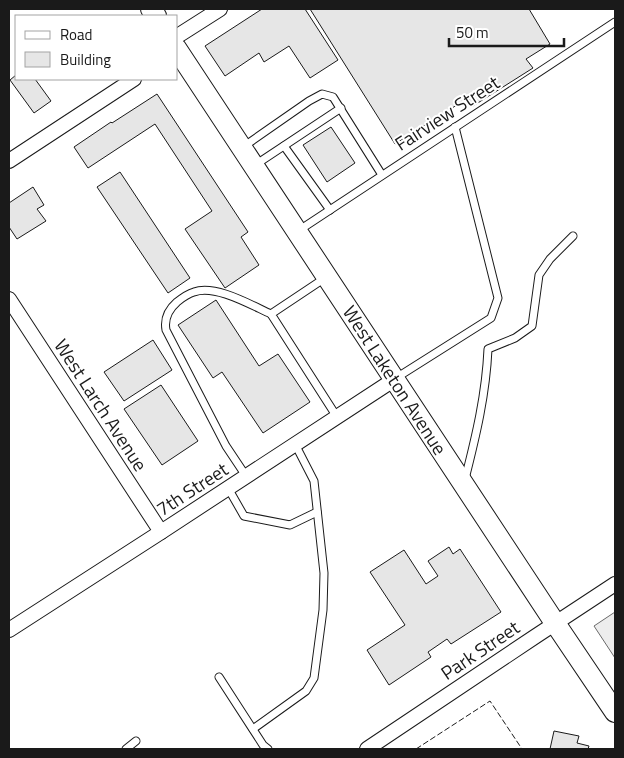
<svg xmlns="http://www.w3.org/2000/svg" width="624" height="758" font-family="'Titillium Web',sans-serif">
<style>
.built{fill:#ededed;stroke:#6a6a6a}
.building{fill:#e6e6e6;stroke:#1a1a1a}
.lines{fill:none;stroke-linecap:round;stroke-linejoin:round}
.lane-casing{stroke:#1a1a1a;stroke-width:9}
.street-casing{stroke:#1a1a1a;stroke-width:16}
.secondary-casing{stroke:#1a1a1a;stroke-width:22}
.lane{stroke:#fff;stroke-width:7}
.street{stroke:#fff;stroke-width:14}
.secondary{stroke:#fff;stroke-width:20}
.fence{stroke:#1a1a1a;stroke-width:1;stroke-dasharray:6 2.5;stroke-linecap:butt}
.labels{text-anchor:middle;stroke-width:4;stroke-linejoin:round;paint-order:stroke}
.street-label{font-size:19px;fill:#1a1a1a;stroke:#fff}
</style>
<rect width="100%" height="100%" fill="#fff"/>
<polygon class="built" points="615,612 615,658 594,626"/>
<g class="building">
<polygon points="262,9 305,9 338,60 310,78 289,46 264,62 259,53 225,76 205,46"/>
<polygon points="310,9 529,9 550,44 526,59 533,68 473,106 468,98 395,144"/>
<polygon points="16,75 16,79 35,79 51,101 34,113 10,80"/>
<polygon points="157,94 248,232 241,237 259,265 225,288 185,229 212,211 155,124 88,168 74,147 111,122 112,123"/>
<polygon points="331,127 355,163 327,182 303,145"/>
<polygon points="120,172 190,278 168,293 97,187"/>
<polygon points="33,187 44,205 37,209 46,221 17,239 9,227 9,203"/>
<polygon points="216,300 259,366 278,354 310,402 263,433 222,372 213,378 178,325"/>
<polygon points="153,340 172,370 124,401 104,372"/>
<polygon points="161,385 198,441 162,465 124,409"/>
<polygon points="449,547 453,554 460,549 501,612 451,644 447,639 428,652 431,657 389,685 367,650 405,625 370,572 404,550 426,584 438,576 428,561"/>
<polygon points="554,731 579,736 577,743 589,746 588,749 550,749"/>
</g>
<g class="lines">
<defs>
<g id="lane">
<polyline points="284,146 330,210"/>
<polyline points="243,147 309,101 322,94 333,97 382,175"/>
<polyline points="255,165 341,108"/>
<polyline points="298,231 615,22"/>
<polyline points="325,278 271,314 337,417"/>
<polyline points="396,378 491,318 498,298 455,127"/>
<path d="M 246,476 L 226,446 L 166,330 C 164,319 169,309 177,302 C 182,298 187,294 194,292 C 215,284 251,305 271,314"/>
<path d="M 465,479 C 476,436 486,394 488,349 L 515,338 L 532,326 L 539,275 L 550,259 L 573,236"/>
<polyline points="228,488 244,516 290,525 317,512"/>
<polyline points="219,677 263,745 268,749"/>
<polyline points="253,729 306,691 314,678 323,610 324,573 314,481 295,444"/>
<polyline points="126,749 136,741"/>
</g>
<g id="street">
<polyline points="176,37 220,9"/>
<polyline points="9,161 134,79"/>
<polyline points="9,299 161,532"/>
<polyline points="9,630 161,532 395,379"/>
<polyline points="367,749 536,636 615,584"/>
</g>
<g id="secondary">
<polyline points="151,9 156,16"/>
<polyline points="176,48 555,623 615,712"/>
</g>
</defs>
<use href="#lane" class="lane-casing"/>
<use href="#street" class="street-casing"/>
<use href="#secondary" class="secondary-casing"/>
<use href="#lane" class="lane"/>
<use href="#street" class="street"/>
<use href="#secondary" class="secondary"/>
<polyline class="fence" points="416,749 490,701 522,749"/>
</g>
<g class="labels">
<g class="street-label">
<text transform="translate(447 113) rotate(-33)" y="7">Fairview Street</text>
<text transform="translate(395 380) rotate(57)" y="7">West Laketon Avenue</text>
<text transform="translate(101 405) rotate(57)" y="7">West Larch Avenue</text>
<text transform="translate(192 489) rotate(-33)" y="7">7th Street</text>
<text transform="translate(480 650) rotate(-34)" y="7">Park Street</text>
</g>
</g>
<rect width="624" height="758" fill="none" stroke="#1a1a1a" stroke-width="20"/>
<rect x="15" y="15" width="162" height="65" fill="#ffffff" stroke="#a3a3a3"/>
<rect x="25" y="31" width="25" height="8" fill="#ffffff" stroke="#a3a3a3"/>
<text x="60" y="40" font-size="15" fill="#1a1a1a">Road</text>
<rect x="25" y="52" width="25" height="15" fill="#e6e6e6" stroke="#a3a3a3"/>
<text x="60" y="65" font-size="15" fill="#1a1a1a">Building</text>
<path d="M449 38v8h115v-8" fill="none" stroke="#1a1a1a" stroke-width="2.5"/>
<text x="456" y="38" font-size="15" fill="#1a1a1a" stroke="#ffffff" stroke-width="4" paint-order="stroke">50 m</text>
</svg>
